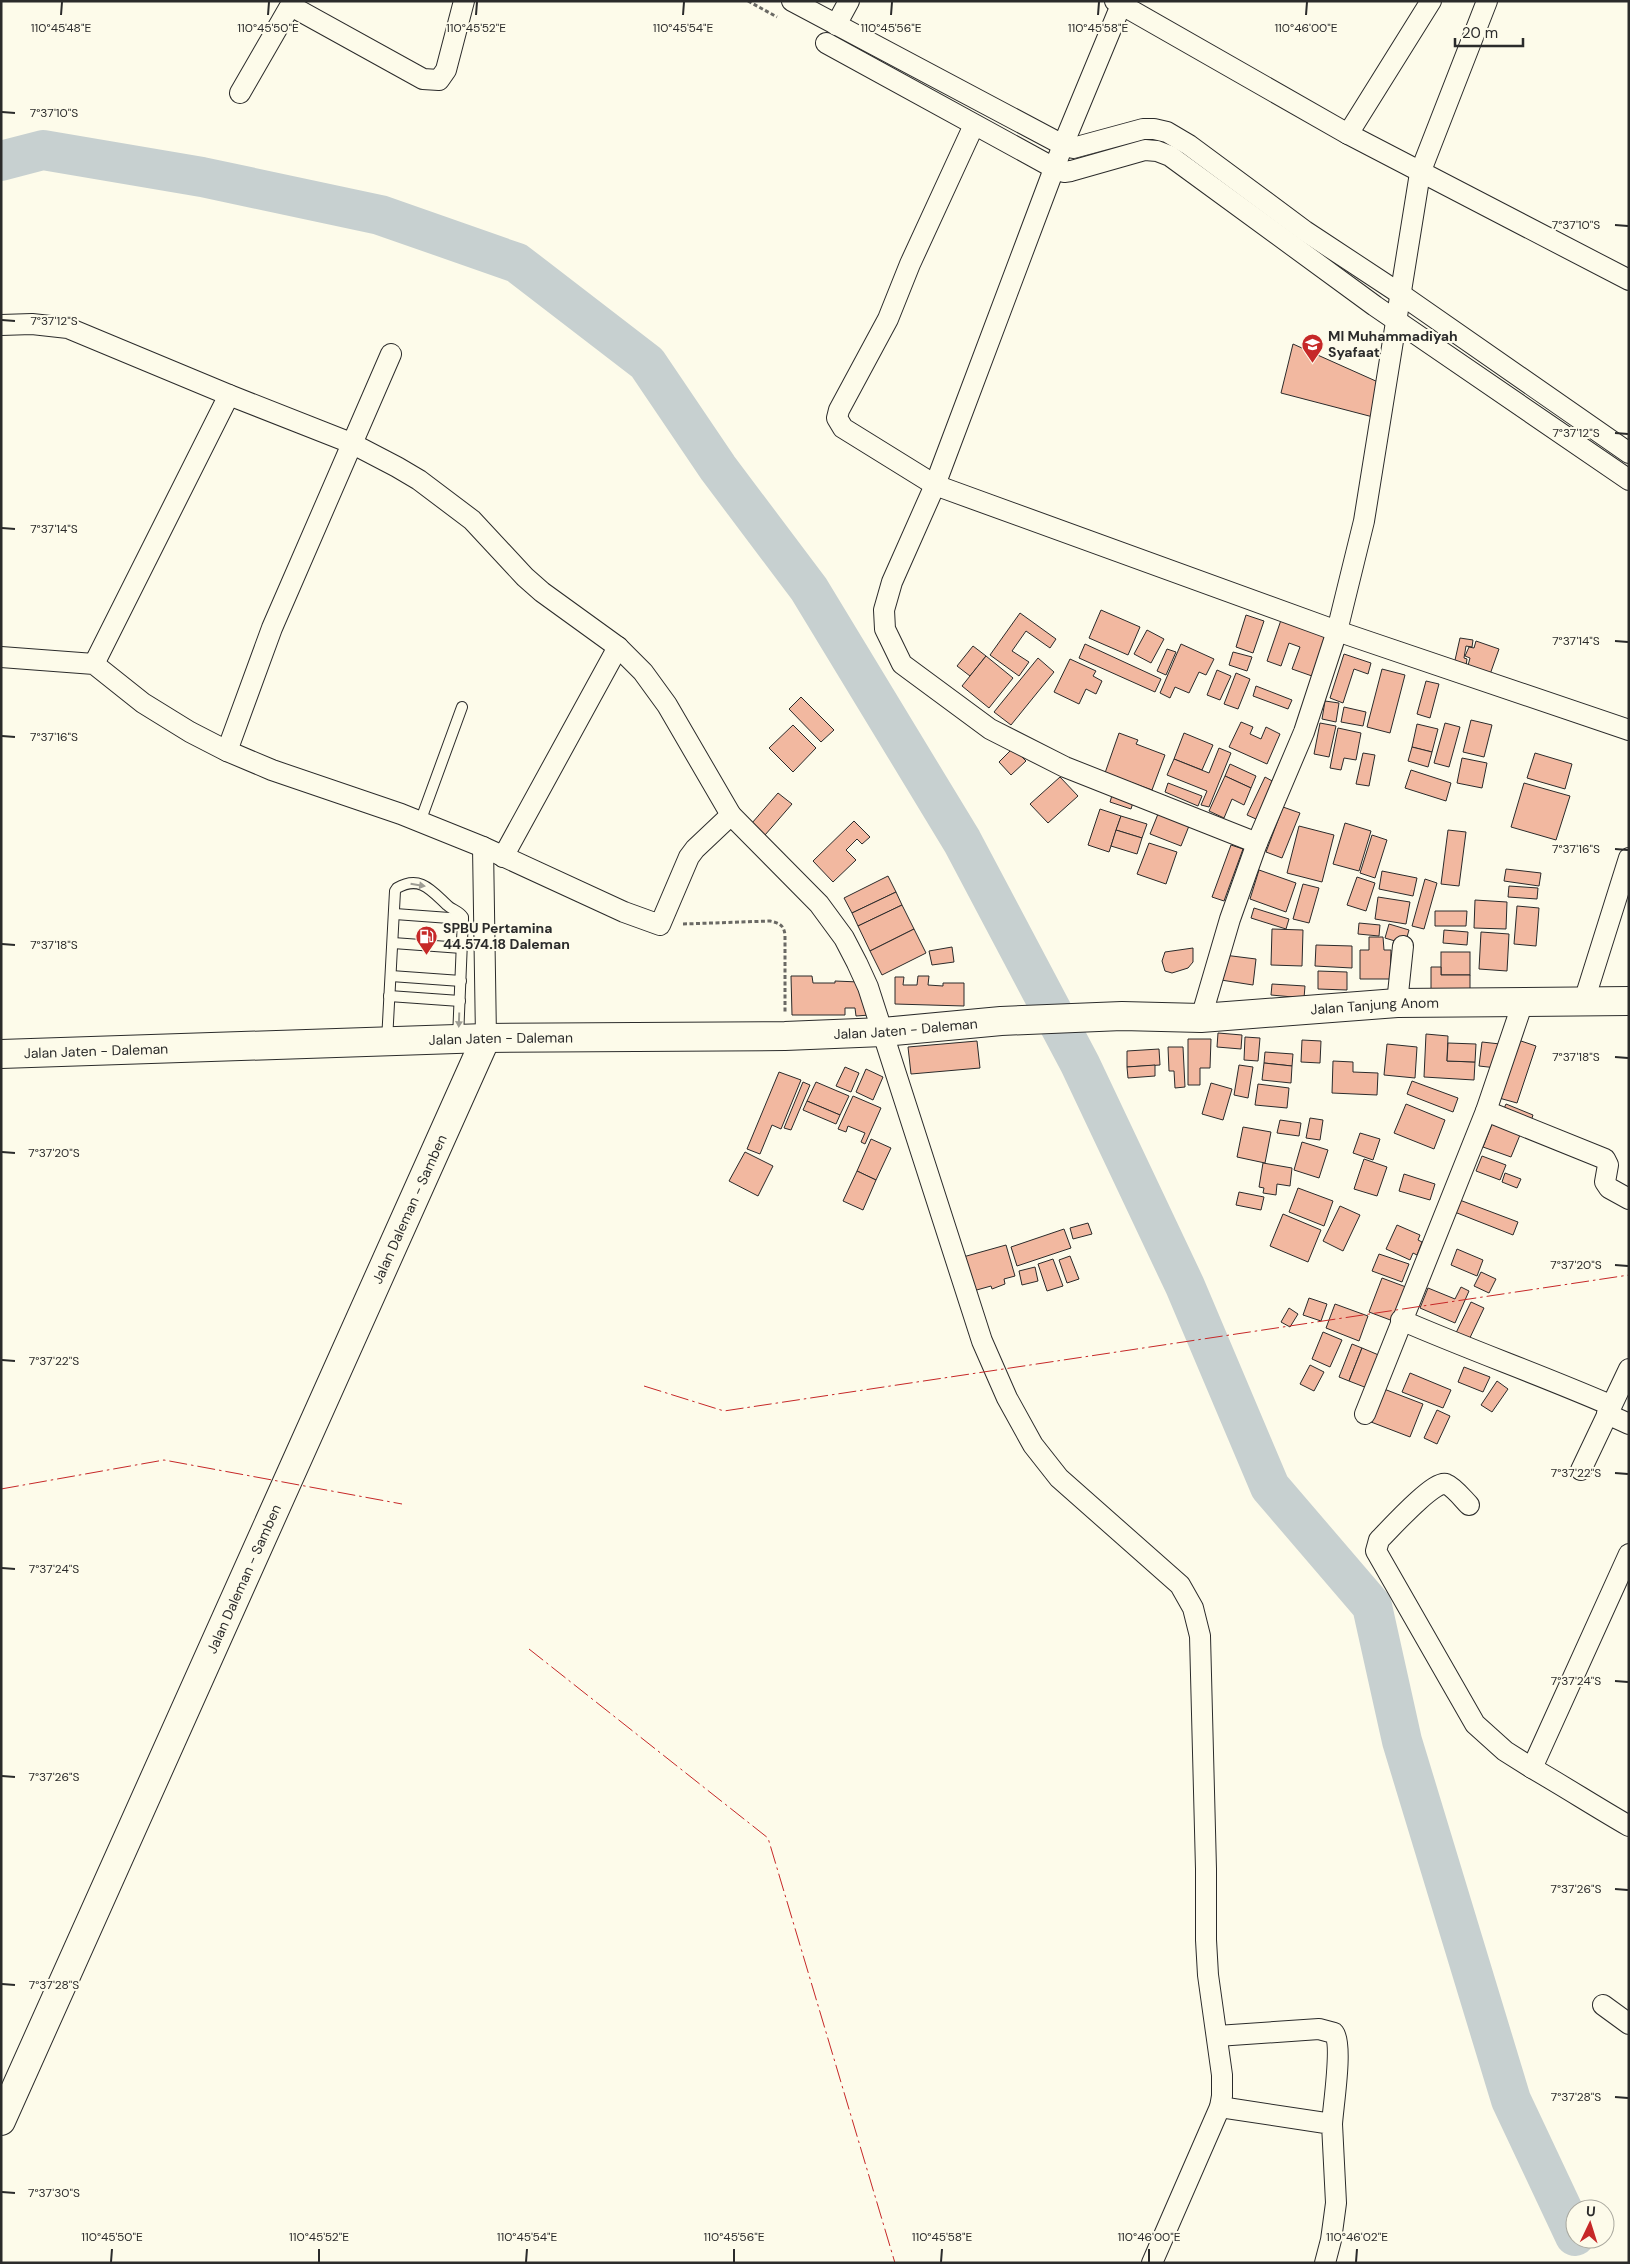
<svg xmlns="http://www.w3.org/2000/svg" width="1630" height="2264" font-family="'DM Sans',sans-serif">
<style>
.lines{fill:none;stroke-linecap:round;stroke-linejoin:round}
.river{stroke:#c7d0d0;stroke-width:40}
.building{fill:#f2b8a0;stroke:#2b2b2b}
.service-casing{stroke:#2b2b2b;stroke-width:12}
.minor-casing{stroke:#2b2b2b;stroke-width:22}
.secondary-casing{stroke:#2b2b2b;stroke-width:30}
.path{stroke:#6a6964;stroke-width:3;stroke-dasharray:4 2.5;stroke-linecap:butt}
.service{stroke:#fdfbea;stroke-width:10}
.minor{stroke:#fdfbea;stroke-width:20}
.secondary{stroke:#fdfbea;stroke-width:28}
.power{stroke:#c62828;stroke-width:1;stroke-dasharray:18 4 2.5 4;stroke-linecap:butt}
.oneway{fill:#9e9d94}
.ticks{fill:none;stroke:#2b2b2b;stroke-width:2}
.labels{text-anchor:middle;stroke-width:4;stroke-linejoin:round;paint-order:stroke}
.poi-label{font-size:14px;font-weight:bold;fill:#2b2b2b;stroke:#fdfbea;text-anchor:start}
.street-label{font-size:14px;fill:#2b2b2b;stroke:#fdfbea}
.ticks-label{font-size:12px;text-anchor:middle;fill:#2b2b2b;stroke:#fdfbea;stroke-width:4;stroke-linejoin:round;paint-order:stroke}
</style>
<rect width="100%" height="100%" fill="#fdfbea"/>
<g class="lines">
<polyline class="river" points="1,161 43,150 202,177 380,215 517,263 647,363 718,468 809,589 962,841 1080,1064 1185,1286 1270,1487 1372,1606 1402,1741 1511,2100 1575,2236"/>
</g>
<g class="building">
<polygon points="1293,344 1378,382 1373,417 1281,393"/>
<polygon points="1101,610 1140,627 1128,655 1089,638"/>
<polygon points="1020,613 1056,639 1050,648 1026,631 1012,651 1029,662 1019,676 990,655"/>
<polygon points="1246,615 1264,621 1253,653 1236,647"/>
<polygon points="1281,620 1326,636 1312,676 1292,669 1300,647 1289,643 1281,666 1267,661"/>
<polygon points="1147,630 1164,639 1151,663 1134,654"/>
<polygon points="1460,638 1473,640 1472,647 1466,646 1464,658 1467,659 1465,672 1453,669"/>
<polygon points="1476,641 1499,649 1488,680 1466,673 1470,658 1465,656 1469,647 1474,648"/>
<polygon points="1085,644 1161,679 1155,692 1079,658"/>
<polygon points="1181,644 1214,659 1206,675 1199,672 1189,693 1175,687 1170,698 1160,693"/>
<polygon points="973,646 986,656 970,676 957,666"/>
<polygon points="1167,649 1176,652 1166,675 1157,671"/>
<polygon points="1233,652 1252,657 1247,671 1229,665"/>
<polygon points="1344,654 1371,663 1368,674 1354,669 1343,703 1330,698"/>
<polygon points="986,656 1013,678 989,708 962,686"/>
<polygon points="1038,658 1054,672 1011,725 994,712"/>
<polygon points="1070,659 1096,671 1093,676 1102,681 1096,694 1086,689 1079,704 1054,692"/>
<polygon points="1382,669 1405,675 1390,733 1367,727"/>
<polygon points="1217,670 1231,676 1220,700 1207,695"/>
<polygon points="1236,673 1250,679 1238,709 1224,704"/>
<polygon points="1426,681 1439,684 1430,718 1417,714"/>
<polygon points="1256,686 1292,700 1288,709 1253,696"/>
<polygon points="801,697 834,730 821,742 789,709"/>
<polygon points="1325,701 1339,703 1336,722 1322,719"/>
<polygon points="1344,707 1366,712 1363,726 1341,722"/>
<polygon points="1471,720 1492,725 1484,757 1463,752"/>
<polygon points="1241,722 1253,727 1250,734 1261,739 1266,727 1280,734 1267,764 1229,747"/>
<polygon points="1320,723 1336,726 1329,757 1314,754"/>
<polygon points="1445,723 1460,727 1449,767 1434,763"/>
<polygon points="1417,724 1438,729 1432,752 1412,747"/>
<polygon points="793,725 816,748 793,772 769,748"/>
<polygon points="1338,728 1361,733 1356,760 1344,758 1341,770 1330,768"/>
<polygon points="1119,733 1138,740 1136,744 1165,755 1152,790 1105,773"/>
<polygon points="1184,733 1213,745 1202,770 1174,759"/>
<polygon points="1412,747 1432,752 1428,767 1408,761"/>
<polygon points="1013,748 1026,761 1011,775 999,762"/>
<polygon points="1219,748 1231,753 1209,807 1201,805 1207,791 1167,775 1174,759 1209,773"/>
<polygon points="1363,753 1375,755 1369,786 1356,784"/>
<polygon points="1535,753 1572,764 1565,789 1527,778"/>
<polygon points="1462,758 1487,763 1482,788 1457,783"/>
<polygon points="1230,764 1256,776 1251,788 1225,776"/>
<polygon points="1411,770 1451,783 1446,801 1405,788"/>
<polygon points="1225,776 1251,788 1244,805 1232,799 1224,818 1209,811"/>
<polygon points="1060,777 1078,796 1048,823 1030,804"/>
<polygon points="1265,777 1274,782 1256,819 1247,815"/>
<polygon points="1168,783 1202,796 1198,806 1165,792"/>
<polygon points="1524,783 1570,796 1556,840 1511,827"/>
<polygon points="1113,792 1134,799 1131,809 1110,802"/>
<polygon points="778,793 792,804 765,835 752,823"/>
<polygon points="1283,807 1300,813 1282,858 1266,852"/>
<polygon points="1100,809 1121,816 1109,852 1088,845"/>
<polygon points="1158,814 1189,826 1181,846 1150,834"/>
<polygon points="1121,816 1147,824 1142,838 1116,830"/>
<polygon points="854,821 870,837 862,844 857,839 846,850 856,860 833,882 813,861"/>
<polygon points="1345,823 1371,831 1359,871 1333,864"/>
<polygon points="1299,826 1334,835 1322,882 1287,873"/>
<polygon points="1116,830 1142,838 1137,854 1111,846"/>
<polygon points="1448,830 1466,832 1459,886 1441,884"/>
<polygon points="1372,835 1387,840 1375,878 1360,873"/>
<polygon points="1149,843 1177,852 1166,884 1137,874"/>
<polygon points="1231,845 1243,849 1224,901 1212,897"/>
<polygon points="1506,869 1541,873 1539,886 1504,881"/>
<polygon points="1259,870 1296,883 1286,912 1250,899"/>
<polygon points="1382,871 1417,878 1413,896 1379,889"/>
<polygon points="888,876 896,892 852,913 844,898"/>
<polygon points="1357,877 1375,883 1366,911 1347,905"/>
<polygon points="1425,879 1437,883 1424,929 1412,926"/>
<polygon points="1303,884 1319,888 1309,923 1293,919"/>
<polygon points="1509,886 1538,888 1537,899 1508,897"/>
<polygon points="896,892 902,905 858,926 852,913"/>
<polygon points="1378,897 1410,902 1406,924 1375,919"/>
<polygon points="1475,900 1507,902 1506,929 1474,928"/>
<polygon points="902,905 914,929 870,951 858,926"/>
<polygon points="1517,906 1539,908 1536,946 1514,944"/>
<polygon points="1254,908 1289,919 1286,929 1251,918"/>
<polygon points="1435,911 1467,911 1466,926 1435,926"/>
<polygon points="1359,923 1380,925 1379,936 1358,934"/>
<polygon points="1389,924 1409,930 1405,944 1385,938"/>
<polygon points="914,929 926,953 882,975 870,951"/>
<polygon points="1272,929 1303,930 1302,966 1271,965"/>
<polygon points="1444,930 1468,932 1467,945 1443,943"/>
<polygon points="1481,932 1509,934 1507,971 1479,969"/>
<polygon points="1369,937 1383,937 1384,950 1391,950 1390,979 1360,979 1360,950 1369,950"/>
<polygon points="1316,945 1352,946 1352,968 1315,966"/>
<polygon points="952,947 954,962 932,965 929,951"/>
<polygon points="1193,948 1193,962 1188,968 1172,973 1165,971 1162,961 1165,952"/>
<rect x="1441" y="952" width="29" height="23"/>
<polygon points="1224,955 1256,959 1253,985 1221,980"/>
<polygon points="1431,967 1441,967 1441,975 1470,975 1470,989 1438,989 1439,995 1431,995"/>
<polygon points="1318,971 1347,972 1347,990 1318,989"/>
<polygon points="791,976 812,976 813,983 835,983 835,981 859,982 870,1015 856,1016 855,1008 845,1008 845,1015 792,1015"/>
<polygon points="918,976 929,976 928,985 943,986 943,983 964,983 964,1006 895,1004 895,977 904,977 903,985 917,985"/>
<polygon points="1272,984 1305,986 1304,998 1271,995"/>
<polygon points="1218,1033 1242,1035 1241,1049 1217,1047"/>
<polygon points="1426,1034 1448,1036 1447,1061 1475,1062 1474,1080 1424,1077"/>
<polygon points="1245,1037 1260,1038 1258,1061 1244,1060"/>
<polygon points="1188,1039 1211,1039 1210,1068 1200,1068 1200,1085 1188,1085"/>
<polygon points="1302,1040 1321,1041 1320,1063 1301,1062"/>
<polygon points="1518,1040 1536,1046 1517,1103 1499,1098"/>
<polygon points="977,1041 980,1068 911,1074 908,1047"/>
<polygon points="1482,1042 1500,1044 1497,1068 1479,1066"/>
<polygon points="1448,1043 1476,1044 1475,1062 1447,1061"/>
<polygon points="1387,1044 1417,1047 1415,1078 1384,1075"/>
<polygon points="1168,1047 1183,1047 1185,1087 1175,1088 1174,1071 1169,1071"/>
<polygon points="1159,1049 1160,1065 1127,1067 1127,1051"/>
<polygon points="1265,1052 1293,1054 1292,1066 1264,1063"/>
<polygon points="1333,1061 1353,1062 1353,1072 1378,1073 1377,1095 1332,1093"/>
<polygon points="1264,1063 1292,1066 1291,1083 1262,1080"/>
<polygon points="1155,1065 1155,1076 1128,1078 1127,1067"/>
<polygon points="1239,1065 1253,1067 1248,1098 1234,1095"/>
<polygon points="845,1067 859,1073 851,1092 836,1086"/>
<polygon points="866,1069 883,1077 873,1100 856,1092"/>
<polygon points="779,1072 801,1080 781,1129 772,1125 760,1154 747,1149"/>
<polygon points="1412,1081 1458,1098 1453,1112 1407,1094"/>
<polygon points="803,1082 810,1085 791,1130 784,1128"/>
<polygon points="816,1082 849,1096 840,1115 807,1101"/>
<polygon points="1211,1083 1232,1089 1223,1120 1202,1114"/>
<polygon points="1258,1084 1289,1088 1287,1108 1255,1105"/>
<polygon points="853,1096 881,1108 865,1144 861,1142 865,1133 848,1126 846,1132 838,1129"/>
<polygon points="807,1101 840,1115 836,1124 803,1110"/>
<polygon points="1406,1104 1445,1120 1434,1149 1394,1133"/>
<polygon points="1506,1104 1533,1115 1529,1127 1501,1115"/>
<polygon points="1310,1118 1323,1120 1320,1140 1306,1138"/>
<polygon points="1280,1120 1301,1123 1299,1136 1277,1133"/>
<polygon points="1492,1124 1520,1135 1511,1157 1483,1147"/>
<polygon points="1243,1127 1271,1132 1265,1163 1237,1157"/>
<polygon points="1360,1133 1380,1139 1373,1160 1353,1153"/>
<polygon points="871,1139 891,1148 876,1180 857,1171"/>
<polygon points="1302,1142 1328,1150 1319,1178 1294,1170"/>
<polygon points="745,1152 773,1166 758,1196 729,1181"/>
<polygon points="1482,1156 1506,1165 1500,1180 1476,1171"/>
<polygon points="1364,1159 1387,1167 1377,1196 1354,1189"/>
<polygon points="1263,1163 1292,1168 1290,1186 1277,1184 1276,1195 1263,1193 1264,1188 1259,1187"/>
<polygon points="857,1171 876,1180 863,1210 843,1201"/>
<polygon points="1505,1173 1521,1179 1517,1188 1502,1182"/>
<polygon points="1404,1174 1435,1184 1430,1200 1399,1191"/>
<polygon points="1298,1188 1333,1201 1324,1226 1289,1212"/>
<polygon points="1239,1192 1264,1197 1261,1210 1236,1205"/>
<polygon points="1457,1199 1518,1222 1513,1235 1452,1211"/>
<polygon points="1340,1206 1360,1215 1343,1251 1323,1241"/>
<polygon points="1283,1214 1321,1230 1308,1262 1270,1246"/>
<polygon points="1088,1223 1092,1234 1073,1239 1070,1228"/>
<polygon points="1397,1225 1420,1235 1418,1240 1422,1242 1417,1255 1413,1253 1410,1260 1386,1249"/>
<polygon points="1064,1229 1071,1248 1017,1266 1011,1247"/>
<polygon points="1006,1245 1015,1276 1004,1279 1005,1284 992,1289 991,1286 973,1291 963,1257"/>
<polygon points="1457,1249 1483,1260 1477,1276 1451,1265"/>
<polygon points="1379,1254 1409,1264 1402,1282 1372,1271"/>
<polygon points="1070,1256 1079,1279 1067,1283 1059,1260"/>
<polygon points="1053,1259 1063,1286 1047,1291 1038,1264"/>
<polygon points="1035,1267 1038,1281 1022,1285 1019,1271"/>
<polygon points="1481,1272 1496,1279 1489,1293 1474,1286"/>
<polygon points="1382,1278 1406,1287 1393,1321 1369,1312"/>
<polygon points="1461,1287 1469,1291 1455,1323 1420,1308 1428,1288 1455,1299"/>
<polygon points="1309,1298 1327,1304 1321,1321 1303,1315"/>
<polygon points="1471,1302 1484,1308 1467,1344 1454,1337"/>
<polygon points="1335,1304 1368,1316 1359,1341 1326,1328"/>
<polygon points="1289,1308 1298,1314 1290,1327 1281,1322"/>
<polygon points="1323,1332 1342,1340 1330,1367 1312,1359"/>
<polygon points="1352,1344 1362,1348 1349,1381 1339,1377"/>
<polygon points="1362,1348 1381,1356 1367,1388 1349,1381"/>
<polygon points="1310,1365 1324,1372 1314,1391 1300,1384"/>
<polygon points="1464,1367 1490,1377 1483,1392 1458,1382"/>
<polygon points="1410,1373 1451,1390 1443,1408 1402,1392"/>
<polygon points="1497,1381 1508,1389 1492,1412 1481,1405"/>
<polygon points="1384,1389 1423,1404 1410,1437 1371,1422"/>
<polygon points="1437,1410 1450,1416 1437,1444 1424,1438"/>
</g>
<g class="lines">
<defs>
<g id="service">
<polyline points="420,822 462,707"/>
<polyline points="395,914 463,919"/>
<polyline points="393,943 462,948"/>
<polyline points="391,976 461,981"/>
<polyline points="389,996 460,1001"/>
<path d="M 387,1041 L 395,891 L 397,888 C 420,875 431,890 447,905 C 452,910 459,911 463,917 L 458,1038"/>
</g>
<g id="minor">
<polyline points="792,1 1063,145 1073,148 1143,129 1154,129 1167,132 1189,145 1305,231 1399,293 1629,453"/>
<polyline points="1115,1 1348,134 1629,280"/>
<polyline points="1121,5 1063,145 935,485 892,582 884,610 885,629 902,664 990,729 1065,767 1257,843"/>
<polyline points="291,6 423,79 439,80 446,70 464,1"/>
<polyline points="836,25 849,1"/>
<polyline points="826,43 1054,168 1064,172 1071,171 1145,150 1157,151 1170,156 1375,306 1629,480"/>
<polyline points="240,93 293,1"/>
<polyline points="974,125 910,264 888,319 839,410 837,418 843,428 935,485 1337,631 1629,730"/>
<polyline points="1348,134 1431,1"/>
<polyline points="1,325 32,324 68,328 229,395 351,443 397,467 419,480 472,520 525,577 542,592 618,647 643,672 667,705 731,815 819,904 844,938 857,963 868,987 982,1341 1007,1398 1033,1445 1059,1478 1180,1585 1193,1608 1200,1636 1206,1869 1206,1940 1208,1975 1222,2075 1222,2096 1220,2107 1152,2263"/>
<polyline points="1,657 94,664 143,703 190,732 227,751 272,770 401,814 483,847 624,912 660,925 689,857 695,849 731,815"/>
<polyline points="94,664 229,395"/>
<polyline points="227,751 272,628 391,354"/>
<polyline points="483,847 486,1038"/>
<polyline points="503,857 618,647"/>
<polyline points="1584,1001 1629,858"/>
<polyline points="1397,1003 1403,946"/>
<polyline points="1201,1018 1230,919 1257,843 1304,732 1337,631 1364,521 1420,173 1487,1"/>
<polyline points="1486,1111 1605,1159 1608,1165 1605,1182 1609,1188 1629,1199"/>
<path d="M 1401,1320 C 1470,1350 1541,1375 1610,1405"/>
<polyline points="1365,1414 1486,1111 1523,1002"/>
<polyline points="1607,1414 1629,1424"/>
<polyline points="1581,1470 1629,1369"/>
<path d="M 1469,1505 C 1463,1499 1454,1487 1446,1484 C 1435,1479 1389,1530 1379,1540 L 1376,1551 L 1475,1724 L 1505,1751 L 1532,1768"/>
<path d="M 1629,1554 L 1532,1768 C 1565,1787 1596,1807 1629,1826"/>
<polyline points="1603,2005 1629,2024"/>
<path d="M 1217,2036 L 1319,2029 L 1334,2033 C 1343,2045 1333,2107 1332,2124"/>
<polyline points="1220,2107 1332,2124 1336,2203 1331,2240 1325,2263"/>
</g>
<g id="secondary">
<path id="s1" d="M 1,1054 L 486,1038 L 785,1036 L 883,1032 L 1001,1021 L 1122,1016 L 1201,1018 L 1397,1003 L 1629,1001"/>
<path id="s2" d="M 1,2121 L 486,1038"/>
</g>
</defs>
<use href="#service" class="service-casing"/>
<use href="#minor" class="minor-casing"/>
<use href="#secondary" class="secondary-casing"/>
<g class="path">
<polyline points="748,1 777,17"/>
<path d="M 683,924 L 770,921 C 779,923 784,925 785,935 L 785,1013"/>
</g>
<use href="#service" class="service"/>
<use href="#minor" class="minor"/>
<use href="#secondary" class="secondary"/>
<g class="power">
<polyline points="644,1386 724,1411 1629,1275"/>
<polyline points="1,1489 164,1460 402,1504"/>
<polyline points="529,1649 768,1838 895,2263"/>
</g>
</g>
<defs><path id="oneway-solid" d="M-6-.8H1V-3.2L6.5 0L1 3.2V.8H-6Z" transform="scale(1.25)"/></defs>
<g class="oneway">
<use href="#oneway-solid" transform="translate(418 885) rotate(9)"/>
<use href="#oneway-solid" transform="translate(459 1020) rotate(92)"/>
</g>
<path class="ticks" d="M 61,15 L 62,2M 268,15 L 269,2M 476,15 L 477,2M 683,15 L 684,2M 891,15 L 892,2M 1098,15 L 1099,2M 1306,15 L 1307,2M 2,112 L 15,113M 1615,225 L 1628,226M 2,320 L 15,321M 1615,433 L 1628,434M 2,528 L 15,529M 1615,641 L 1628,642M 2,736 L 15,737M 1615,849 L 1628,850M 2,944 L 15,945M 1615,1057 L 1628,1058M 2,1152 L 15,1153M 1615,1265 L 1628,1266M 2,1360 L 15,1361M 1615,1473 L 1628,1474M 2,1568 L 15,1569M 1615,1681 L 1628,1682M 2,1776 L 15,1777M 1615,1889 L 1628,1890M 2,1984 L 15,1985M 1615,2097 L 1628,2098M 2,2192 L 15,2193M 111,2262 L 112,2249M 319,2262 L 319,2249M 526,2262 L 527,2249M 734,2262 L 734,2249M 941,2262 L 942,2249M 1149,2262 L 1149,2249M 1356,2262 L 1357,2249"/>
<defs>
<symbol id="school-pin" viewBox="-11 -11 22 30"><path d="M0 17L-7.5 6A9.5 9.5 0 1 1 7.5 6Z" fill="#c62828" stroke="#fdfbea"/><path d="M0-5L7-2L0 1L-7-2ZM-4 1L0 2.5L4 1V4Q0 6-4 4Z" fill="#fff"/></symbol>
<symbol id="fuel-pin" viewBox="-11 -11 22 30"><path d="M0 17L-7.5 6A9.5 9.5 0 1 1 7.5 6Z" fill="#c62828" stroke="#fdfbea"/><path d="M-5.5-6h7V0h2V4h1.3V-2.5L3-4.5l.8-.8L6-3V5H2.5V1h-1V6h-7ZM-4.2-4.7v3.2H.2V-4.7Z" fill="#fff"/></symbol>
</defs>
<g fill-rule="evenodd">
<use href="#school-pin" x="1300" y="332" width="25" height="34"/>
<use href="#fuel-pin" x="414" y="924" width="25" height="34"/>
</g>
<g class="labels">
<g class="poi-label">
<text x="1328" y="341">MI Muhammadiyah<tspan x="1328" dy="16">Syafaat</tspan></text>
<text x="443" y="933">SPBU Pertamina<tspan x="443" dy="16">44.574.18 Daleman</tspan></text>
</g>
<g class="street-label">
<text dy="5" stroke="none"><textPath href="#s1" startOffset="1375">Jalan Tanjung Anom</textPath></text>
<text dy="5" stroke="none"><textPath href="#s1" startOffset="905">Jalan Jaten - Daleman</textPath></text>
<text dy="5" stroke="none"><textPath href="#s1" startOffset="500">Jalan Jaten - Daleman</textPath></text>
<text dy="5" stroke="none"><textPath href="#s1" startOffset="95">Jalan Jaten - Daleman</textPath></text>
<text dy="5" stroke="none"><textPath href="#s2" startOffset="999">Jalan Daleman - Samben</textPath></text>
<text dy="5" stroke="none"><textPath href="#s2" startOffset="594">Jalan Daleman - Samben</textPath></text>
</g>
</g>
<g class="ticks-label">
<text x="61" y="32">110°45'48"E</text>
<text x="268" y="32">110°45'50"E</text>
<text x="476" y="32">110°45'52"E</text>
<text x="683" y="32">110°45'54"E</text>
<text x="891" y="32">110°45'56"E</text>
<text x="1098" y="32">110°45'58"E</text>
<text x="1306" y="32">110°46'00"E</text>
<text x="54" y="117">7°37'10"S</text>
<text x="1576" y="229">7°37'10"S</text>
<text x="54" y="325">7°37'12"S</text>
<text x="1576" y="437">7°37'12"S</text>
<text x="54" y="533">7°37'14"S</text>
<text x="1576" y="645">7°37'14"S</text>
<text x="54" y="741">7°37'16"S</text>
<text x="1576" y="853">7°37'16"S</text>
<text x="54" y="949">7°37'18"S</text>
<text x="1576" y="1061">7°37'18"S</text>
<text x="54" y="1157">7°37'20"S</text>
<text x="1576" y="1269">7°37'20"S</text>
<text x="54" y="1365">7°37'22"S</text>
<text x="1576" y="1477">7°37'22"S</text>
<text x="54" y="1573">7°37'24"S</text>
<text x="1576" y="1685">7°37'24"S</text>
<text x="54" y="1781">7°37'26"S</text>
<text x="1576" y="1893">7°37'26"S</text>
<text x="54" y="1989">7°37'28"S</text>
<text x="1576" y="2101">7°37'28"S</text>
<text x="54" y="2197">7°37'30"S</text>
<text x="112" y="2241">110°45'50"E</text>
<text x="319" y="2241">110°45'52"E</text>
<text x="527" y="2241">110°45'54"E</text>
<text x="734" y="2241">110°45'56"E</text>
<text x="942" y="2241">110°45'58"E</text>
<text x="1149" y="2241">110°46'00"E</text>
<text x="1357" y="2241">110°46'02"E</text>
</g>
<rect width="1630" height="2264" fill="none" stroke="#2b2b2b" stroke-width="5"/>
<g transform="translate(1590 2224) rotate(4)"><circle r="24" fill="#fdfbea" stroke="#a9a89e"/>
<path d="M0-4L9 19L0 12L-9 19Z" fill="#c62828"/>
<text y="-8" font-size="14" font-weight="bold" text-anchor="middle" fill="#2b2b2b">U</text>
</g>
<path d="M1455 38v8h68v-8" fill="none" stroke="#2b2b2b" stroke-width="2.5"/>
<text x="1462" y="38" font-size="15" fill="#2b2b2b" stroke="#fdfbea" stroke-width="4" paint-order="stroke">20 m</text>
</svg>
